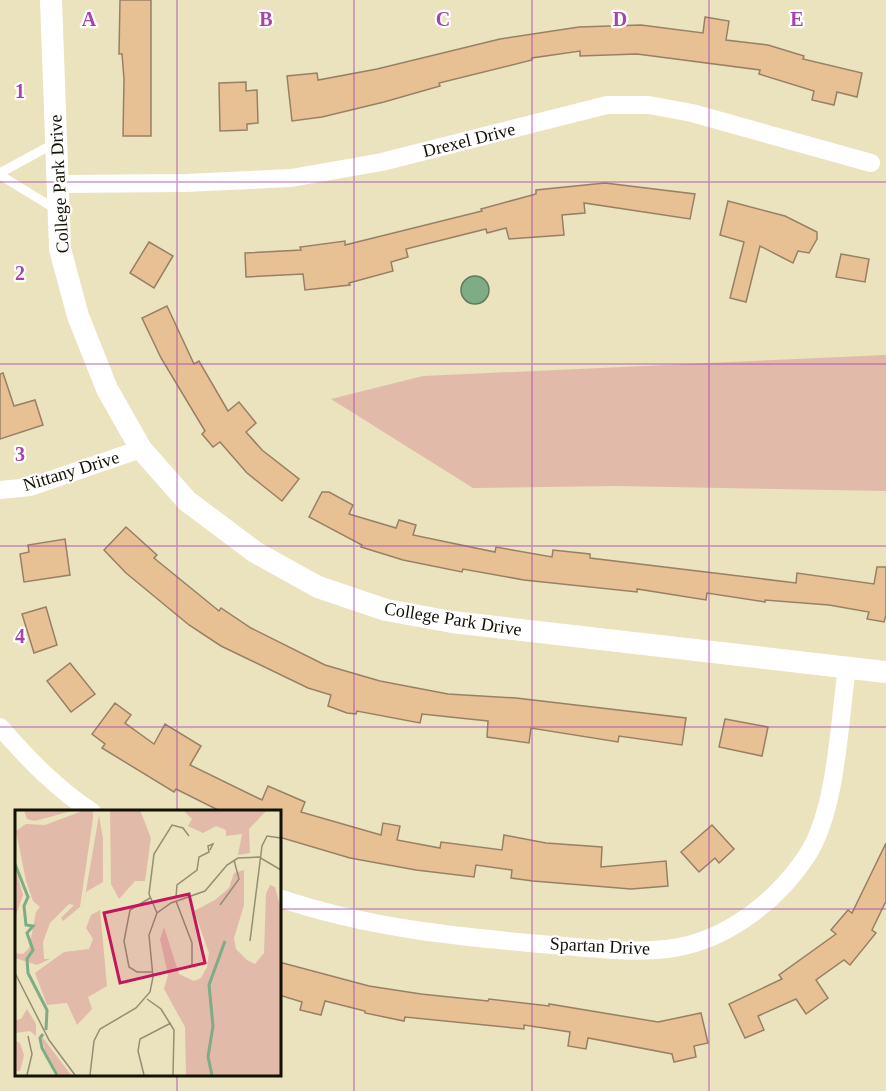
<svg xmlns="http://www.w3.org/2000/svg" width="886" height="1091" font-family="'Times New Roman',serif">
<style>
.green{fill:#e2baa9}
.water{fill:#7fab85;stroke:#5f7c5e;stroke-width:1.5}
.building{fill:#e7c094;stroke:#988065;stroke-width:1.5}
.lines{fill:none;stroke-linecap:round;stroke-linejoin:round}
.service{stroke:#fff;stroke-width:9}
.minor{stroke:#fff;stroke-width:18}
.tertiary{stroke:#fff;stroke-width:22}
.grid{fill:none;stroke:#a644ab;stroke-width:1.5;stroke-opacity:0.55}
.labels{text-anchor:middle;stroke-width:4.5;stroke-linejoin:round;paint-order:stroke}
.street-label{font-size:18px;fill:#131004;stroke:#fff}
.inset-river{fill:none;stroke:#7fab85;stroke-width:3}
.inset-road{fill:none;stroke:#958e74;stroke-width:1.5}
.view{fill:#c2185b;fill-opacity:0.15;stroke:#c2185b;stroke-width:3}
.inset-edge{fill:none;stroke:#131004;stroke-width:3}
.grid-label{font-size:20px;text-anchor:middle;font-weight:bold;fill:#a644ab;stroke:#fff;stroke-width:4.5;stroke-linejoin:round;paint-order:stroke}
</style>
<rect width="100%" height="100%" fill="#ebe2be"/>
<polygon class="green" points="886,355 886,491 615,486 473,488 331,399 423,376"/>
<circle class="water" cx="475" cy="290" r="14"/>
<g class="building">
<polygon points="120,0 151,0 151,136 123,136 124,79 122,54 119,54"/>
<polygon points="705,17 729,21 726,40 768,45 804,56 803,59 862,73 857,97 837,92 834,105 812,100 814,91 759,74 760,70 637,54 580,56 580,51 532,58 532,60 439,83 440,86 384,102 322,117 292,121 287,76 317,73 318,80 377,69 500,39 579,27 641,25 703,33"/>
<polygon points="246,82 246,91 257,90 258,123 247,124 247,130 220,131 219,83"/>
<polygon points="605,183 695,194 690,219 584,203 585,213 562,215 564,235 509,239 506,228 487,233 486,229 406,249 408,257 391,262 393,271 349,283 350,285 305,290 303,274 246,277 245,253 301,250 300,247 345,241 345,245 482,211 481,209 536,194 536,190"/>
<polygon points="728,201 785,216 817,232 817,239 809,253 798,251 793,263 760,246 746,302 730,298 744,242 720,235"/>
<polygon points="149,242 173,256 154,288 130,273"/>
<polygon points="841,254 869,259 865,282 836,277"/>
<polygon points="167,306 194,364 199,361 228,411 239,402 256,423 246,432 262,450 299,479 282,501 247,473 220,442 213,447 202,434 205,431 161,358 142,318"/>
<polygon points="3,373 14,406 35,400 43,425 0,439 0,374"/>
<polygon points="322,492 329,492 353,505 349,514 396,528 399,520 416,525 413,535 495,552 496,547 552,557 553,550 590,554 590,558 796,583 797,573 874,584 877,567 886,567 886,615 884,622 867,619 869,612 829,605 765,600 765,602 707,593 706,600 637,589 637,592 524,580 463,569 462,572 403,560 361,547 362,545 309,517"/>
<polygon points="126,527 157,555 154,558 219,611 221,608 251,628 325,665 380,681 448,694 516,698 686,718 682,745 619,736 618,742 531,728 529,743 487,737 488,721 422,714 420,723 357,711 356,714 347,713 328,706 331,695 308,688 221,646 189,625 126,573 104,550"/>
<polygon points="65,539 70,575 24,582 20,554 29,552 28,545"/>
<polygon points="46,607 57,645 34,653 22,614"/>
<polygon points="70,663 95,694 71,712 47,681"/>
<polygon points="115,703 131,715 125,723 154,744 165,724 201,746 190,765 262,800 268,786 305,802 301,812 381,835 383,823 400,826 397,840 440,848 441,842 502,850 504,835 546,843 602,847 601,867 666,861 668,886 631,889 533,881 511,878 512,870 476,865 474,877 416,870 350,858 279,837 279,812 222,812 176,789 174,792 102,748 105,744 92,734"/>
<polygon points="725,719 768,727 762,756 719,747"/>
<polygon points="712,825 734,849 719,863 715,858 699,872 681,852"/>
<polygon points="886,843 886,901 872,930 876,933 850,965 844,960 816,980 828,998 806,1014 796,999 758,1016 764,1030 745,1038 729,1004 782,979 779,975 836,934 831,930 848,910 852,913"/>
<polygon points="279,962 369,986 421,994 488,1001 489,999 549,1006 549,1004 658,1022 701,1013 708,1043 694,1046 696,1057 674,1062 672,1054 588,1038 586,1049 568,1046 570,1032 524,1025 524,1029 405,1017 404,1021 365,1013 365,1011 325,1001 321,1015 300,1010 302,1002 279,995"/>
</g>
<g class="lines">
<g class="service">
<polyline points="0,173 55,143"/>
<polyline points="0,175 57,210"/>
</g>
<g class="minor">
<polyline points="58,184 185,183 291,178 382,162 607,105 649,105 692,113 871,163"/>
<polyline points="0,490 30,487 141,449"/>
<path d="M 0,727 C 28,759 56,788 92,812"/>
<path d="M 279,898 C 367,928 459,937 552,945 C 592,948 634,954 674,948 C 729,939 779,899 808,854 C 837,808 839,722 847,668"/>
</g>
<polyline class="tertiary" points="51,0 60,249 78,316 107,389 141,449 187,501 255,552 318,587 386,610 452,622 886,672"/>
</g>
<path class="grid" d="M 177,0 L 177,812M 354,0 L 354,1091M 532,0 L 532,1091M 709,0 L 709,1091M 0,182 L 886,182M 0,364 L 886,364M 0,546 L 886,546M 0,727 L 886,727M 0,909 L 16,909M 279,909 L 886,909M 177,1074 L 177,1091"/>
<g class="labels">
<g class="street-label">
<text transform="translate(469 140) rotate(-14)" y="6">Drexel Drive</text>
<text transform="translate(59 184) rotate(-93)" y="6">College Park Drive</text>
<text transform="translate(71 471) rotate(-17)" y="6">Nittany Drive</text>
<text transform="translate(453 619) rotate(9)" y="6">College Park Drive</text>
<text transform="translate(600 946) rotate(3)" y="6">Spartan Drive</text>
</g>
</g>
<g transform="translate(15 810)">
<rect width="266" height="266" fill="#ebe2be"/>
<path d="M 9,0 L 60,0 L 20,11 L 12,9 ZM 70,0 L 78,0 L 78,8 L 65,97 L 48,111 L 46,108 L 59,95 L 54,94 L 35,113 L 28,132 L 29,149 L 35,149 L 22,155 L 0,148 L 0,143 L 8,144 L 14,138 L 21,102 L 25,97 L 18,91 L 11,71 L 1,21 L 11,14 L 30,15 ZM 95,0 L 125,0 L 136,28 L 130,71 L 120,71 L 104,89 L 96,74 ZM 168,0 L 252,0 L 234,19 L 235,43 L 223,45 L 227,24 L 211,26 L 211,20 L 201,16 L 188,23 L 173,16 L 177,9 ZM 84,5 L 88,29 L 88,72 L 71,82 L 68,98 ZM 0,57 L 8,85 L 0,108 ZM 229,60 L 229,95 L 219,128 L 221,139 L 232,150 L 240,154 L 249,143 L 251,84 L 255,75 L 260,77 L 266,99 L 265,265 L 171,265 L 170,217 L 149,179 L 153,165 L 145,129 L 149,117 L 164,164 L 179,171 L 186,168 L 192,157 L 194,143 L 179,101 L 200,90 L 214,78 L 219,63 ZM 85,100 L 92,176 L 73,187 L 77,199 L 62,215 L 52,193 L 32,195 L 20,163 L 49,142 L 74,139 L 78,129 L 71,118 L 76,105 ZM 12,199 L 21,214 L 21,226 L 15,221 L 0,223 L 0,204 L 1,210 L 6,209 ZM 28,225 L 28,228 L 56,265 L 44,265 L 30,240 L 26,227 ZM 0,231 L 5,233 L 9,245 L 5,261 L 0,261 Z" fill="#e2baa9"/>
<path class="inset-river" d="M 0,54 L 13,87 L 9,96 L 11,115 L 18,116 L 12,123 L 18,140 L 12,149 L 13,163 L 32,200 L 31,220M 28,224 L 25,228 L 27,238 L 42,265M 197,265 L 193,247 L 198,216 L 194,175 L 210,131"/>
<path class="inset-road" d="M 161,87 L 162,75 L 182,60 L 184,47 L 194,42 L 193,36 L 198,34 L 195,40M 135,88 L 115,100 L 109,131 L 114,157 L 122,162 L 137,162M 161,91 L 177,133 L 177,155M 205,95 L 224,69 L 219,50M 142,103 L 134,84 L 139,44 L 157,15 L 168,18 L 174,26M 235,131 L 247,36 L 252,26 L 266,28M 0,163 L 34,230 L 60,265M 132,189 L 146,199 L 159,220 L 158,265M 12,265 L 17,244 L 13,226M 75,265 L 79,231 L 85,219 L 121,198 L 135,182 L 138,167 L 134,125 L 142,103 L 156,93 L 190,81 L 212,55 L 223,48 L 244,47 L 266,60M 129,265 L 123,241 L 125,229 L 156,213"/>
<path class="view" d="M 174,84 L 190,153 L 105,173 L 89,103 Z"/>
<rect width="266" height="266" class="inset-edge"/>
</g>
<g class="grid-label">
<text x="89" y="26">A</text>
<text x="266" y="26">B</text>
<text x="443" y="26">C</text>
<text x="620" y="26">D</text>
<text x="797" y="26">E</text>
<text x="20" y="98">1</text>
<text x="20" y="280">2</text>
<text x="20" y="461">3</text>
<text x="20" y="643">4</text>
</g>
</svg>
